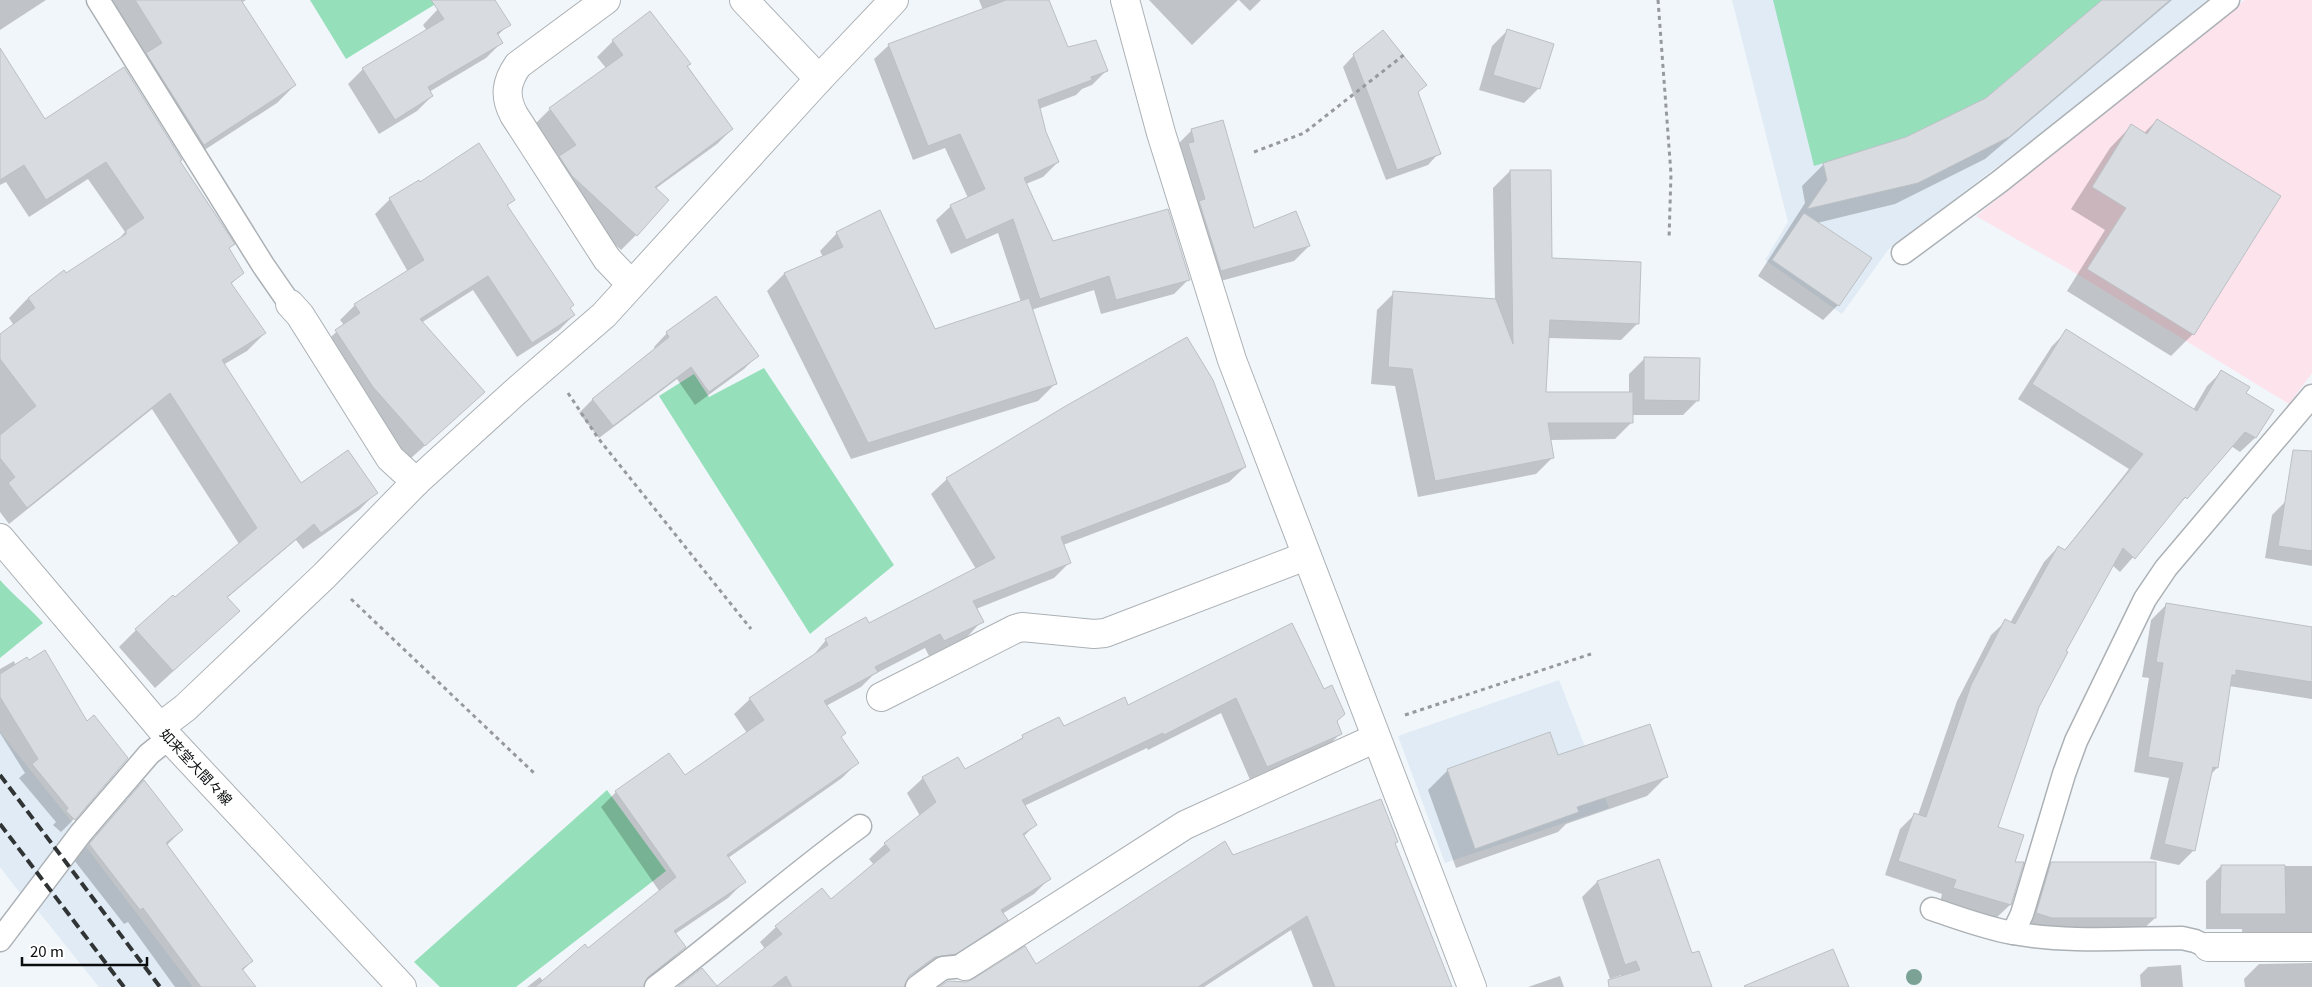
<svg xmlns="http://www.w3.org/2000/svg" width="2312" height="987" font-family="Georgia,'Noto Sans JP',serif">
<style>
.built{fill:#e0ebf5}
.industrial{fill:#fde3ec}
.green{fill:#96dfbb}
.shadow{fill:#0003}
.building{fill:#d8dce1;stroke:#bbc0c4}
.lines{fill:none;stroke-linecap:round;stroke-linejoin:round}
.service-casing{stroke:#acb1b5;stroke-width:25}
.minor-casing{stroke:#acb1b5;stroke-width:30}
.secondary-casing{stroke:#acb1b5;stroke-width:30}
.path{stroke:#969a9d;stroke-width:3;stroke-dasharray:4 4;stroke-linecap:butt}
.service{stroke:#fff;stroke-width:22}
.minor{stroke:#fff;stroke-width:28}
.secondary{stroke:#fff;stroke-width:28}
.rail{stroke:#313435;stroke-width:4;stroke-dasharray:10 5;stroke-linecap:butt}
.tree{fill:#7ba295}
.labels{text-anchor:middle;stroke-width:4.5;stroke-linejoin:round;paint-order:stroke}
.street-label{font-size:14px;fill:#0a0c0d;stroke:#fff}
</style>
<rect width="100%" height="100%" fill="#f1f6fa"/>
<g class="built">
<polygon points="1732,0 2215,0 1888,250 1842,314 1765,260 1788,222"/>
<polygon points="1559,680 1609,808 1445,863 1398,736"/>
<polygon points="0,732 76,827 23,897 0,867"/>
<polygon points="83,843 193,987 99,987 35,907"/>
</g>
<polygon class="industrial" points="2245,0 2312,0 2312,373 2289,404 2072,271 1976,216"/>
<g class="green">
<polygon points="310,0 442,0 346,59"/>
<polygon points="1773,0 2102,0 1986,98 1906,137 1814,166"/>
<polygon points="764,368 894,565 810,634 659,396 694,374 709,397"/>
<path d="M 0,580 C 14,596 29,607 43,623 L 0,658 Z"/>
<polygon points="607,790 666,871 516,987 440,987 414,962"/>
</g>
<g class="shadow">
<polygon points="0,0 46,0 0,30"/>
<polygon points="107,0 246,0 241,3 295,85 277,103 186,162"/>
<polygon points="454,0 493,0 509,24 497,36 501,43 486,58 429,92 432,96 417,111 379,134 348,84 363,69 427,31 423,25 438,9"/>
<polygon points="979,0 1048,0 1067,49 1107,70 1092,85 1082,89 1076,95 1039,109 1045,132 1058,162 1043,177 1026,184 1053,243 1189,279 1174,294 1101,314 1094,290 1031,310 1055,384 1038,401 851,459 767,291 784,274 823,257 820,251 837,233 934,331 1021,302 998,233 951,254 936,220 951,206 968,198 945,148 913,160 874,59 889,45 983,10"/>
<polygon points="1149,0 1238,0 1192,45"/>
<polygon points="1239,0 1261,0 1250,11"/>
<polygon points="2104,0 2172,0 1985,159 1895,204 1817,223 1838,305 1823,320 1758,276 1805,203 1802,186 1824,164 1906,138 1987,99"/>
<polygon points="650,13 732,129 717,144 655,189 636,235 621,250 557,191 544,172 559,157 535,124 550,109 606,68 597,57 613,41"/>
<polygon points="1507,31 1539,88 1524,103 1479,90 1492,46"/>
<polygon points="0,50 45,121 179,161 233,244 228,249 242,273 231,284 265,333 247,351 223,365 301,484 376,493 359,510 303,549 296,540 227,598 239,611 155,688 119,647 136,630 239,544 152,409 9,524 0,512 0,351 60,396 9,318 26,300 63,272 66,275 115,243 125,232 88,179 29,217 6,182 0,185"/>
<polygon points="1354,55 1417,93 1439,153 1428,165 1386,180 1343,67"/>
<polygon points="2157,120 2193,334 2171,356 2067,291 2105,230 2071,209 2110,148 2131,126 2144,133"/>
<polygon points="1222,122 1254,230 1309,246 1294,261 1206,285 1176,146 1191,131"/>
<polygon points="1510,171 1551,260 1638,323 1621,340 1548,338 1545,393 1629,393 1629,374 1644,359 1698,400 1683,415 1632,415 1632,422 1615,439 1550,440 1553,457 1536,474 1418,497 1395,386 1371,384 1377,310 1394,293 1495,300 1493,188"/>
<polygon points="419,182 514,199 507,206 574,315 559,330 517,357 473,290 421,323 469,406 410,459 358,402 321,346 344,325 340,320 355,305 408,272 375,214 390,199"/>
<polygon points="715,298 757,356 744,369 695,405 677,379 599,438 579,413 592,400 655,349 654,347 667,333"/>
<polygon points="2067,331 2193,410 2207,386 2222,371 2244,394 2272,411 2255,438 2240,452 2231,446 2120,572 2112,565 2064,651 2038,707 1997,828 2014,863 2022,863 2010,905 1995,919 1940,903 1942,894 1885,875 1900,829 1915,814 1918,815 1957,701 1991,635 2006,621 2010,623 2044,562 2058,547 2064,551 2129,469 2018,399 2052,346"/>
<polygon points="1245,467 1229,482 1063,545 1070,562 1054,578 976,609 982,621 967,637 929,656 925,648 873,675 861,687 826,706 840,738 857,763 842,778 728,858 744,882 728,898 675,934 685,947 669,962 642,983 642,987 527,987 540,977 543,981 588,949 660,892 601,807 616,792 684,777 747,733 734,714 750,699 811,658 826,640 868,625 976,569 931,494 947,479"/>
<polygon points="2285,502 2312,507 2312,566 2265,558 2272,515"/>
<polygon points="2166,605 2312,627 2312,699 2229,686 2217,768 2211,774 2194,850 2179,865 2150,859 2169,778 2134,772 2149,678 2142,677 2151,620"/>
<polygon points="1292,625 1341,733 1325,749 1251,782 1221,713 1148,750 1147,748 1024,806 1035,825 1023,837 1049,879 1034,894 1002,914 1006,920 991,935 939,969 927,970 925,967 893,987 717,987 765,949 760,942 776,927 822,890 831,901 874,865 869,859 885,844 920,816 907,793 923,778 964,770 1058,718 1063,728 1128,706"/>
<polygon points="14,661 74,819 61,832 53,825 56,822 19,778 25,773 0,733 0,669"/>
<polygon points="1557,756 1667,776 1647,796 1566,824 1558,832 1456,868 1428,790 1448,770"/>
<polygon points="144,781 182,830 167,845 252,961 242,971 249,987 175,987 128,922 124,924 74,860"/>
<polygon points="1394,844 1451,987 1313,987 1291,930 1204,987 953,987 959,981 966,983 1036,966 1233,857"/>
<polygon points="1658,861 1691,955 1710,987 1625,987 1621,975 1610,979 1582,897 1597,882"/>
<polygon points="2052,863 2155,918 2139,933 2022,928 2036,879"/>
<polygon points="2221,866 2312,866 2312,941 2243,946 2242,929 2206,929 2206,881"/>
<polygon points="2312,963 2312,987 2245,987 2244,979 2259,964"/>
<polygon points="2181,965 2183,987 2141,987 2140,975 2148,967"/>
<polygon points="1560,976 1564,987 1528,987"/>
</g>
<g class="building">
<polygon points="135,0 241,0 296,85 204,145 146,53 162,43"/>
<polygon points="431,0 495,0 511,25 497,33 503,43 428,87 433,96 395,120 362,68 444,19"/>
<polygon points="1006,0 1049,0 1068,47 1096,40 1108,71 1091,77 1092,80 1038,100 1046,132 1059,162 1024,178 1053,241 1168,209 1190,280 1116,300 1109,276 1040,299 1013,219 966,240 950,205 985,189 960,134 928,146 888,44"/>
<polygon points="2102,0 2170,0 2009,137 1918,183 1807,209 1827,180 1823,163 1906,137 1986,98"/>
<polygon points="650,11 691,64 687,66 733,129 655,187 669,200 637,236 572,176 559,156 576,145 549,108 623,55 612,40"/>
<polygon points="1507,29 1554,44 1540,89 1493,75"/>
<polygon points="1383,30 1427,85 1418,92 1441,154 1397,170 1353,54"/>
<polygon points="0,48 45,119 124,67 182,160 180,161 235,244 229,248 244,273 231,283 266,333 222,360 301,483 348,450 378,493 321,533 314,524 227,597 240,611 173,671 135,629 173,595 175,597 257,528 170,393 27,508 8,483 15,477 0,458 0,435 36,406 0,359 0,334 35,308 28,298 64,270 66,273 126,234 126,230 144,218 106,162 46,200 24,165 0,180"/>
<polygon points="2157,119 2281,196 2194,335 2087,269 2126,208 2092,187 2131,124 2147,134"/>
<polygon points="1223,120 1254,228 1296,211 1310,246 1221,271 1199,201 1205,199 1188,143 1194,142 1191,129"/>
<polygon points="479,143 515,200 507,205 574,305 570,308 575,315 532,343 488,276 420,319 485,392 425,446 373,387 335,330 360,313 354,304 424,260 389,198 419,180 420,182"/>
<polygon points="1510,170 1551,170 1552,258 1641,262 1639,324 1550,320 1546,392 1633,392 1633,423 1548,423 1554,458 1435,481 1412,369 1388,367 1393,291 1496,299 1513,344"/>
<polygon points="880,210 935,329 1029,298 1057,384 868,443 784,273 843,247 836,232"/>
<polygon points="1804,213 1872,258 1839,306 1772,260"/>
<polygon points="716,296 759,356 709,392 691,367 613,426 592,399 669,337 666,332"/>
<polygon points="2066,329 2197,411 2221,370 2250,387 2246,393 2274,410 2256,438 2245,432 2187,499 2185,497 2135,559 2123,548 2066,651 2068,652 2039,707 1998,827 2024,835 2015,862 2024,862 2011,905 1953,888 1956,880 1898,861 1914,813 1926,817 1971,685 2005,619 2015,624 2058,546 2065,550 2143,454 2032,384"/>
<polygon points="1187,337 1213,380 1246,467 1061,537 1071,563 973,601 984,622 944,641 940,634 875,667 878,672 824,701 846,733 841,737 859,763 727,855 746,882 674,931 686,947 648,977 643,987 535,987 585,944 588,948 676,877 615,791 669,753 685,775 764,720 749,698 828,645 825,639 866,617 869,623 995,558 946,478 1064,407"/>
<polygon points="1644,357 1700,358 1699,401 1644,400"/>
<polygon points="2293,450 2312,451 2312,551 2278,546"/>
<polygon points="2166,603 2312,627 2312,682 2236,670 2236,675 2232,675 2218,768 2213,767 2195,851 2164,844 2183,763 2148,757 2163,663 2156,662"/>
<polygon points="1292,623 1324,689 1332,685 1345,714 1337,721 1342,734 1267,767 1236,698 1164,735 1163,733 1022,800 1037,825 1023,834 1051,879 1001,910 1008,920 956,954 935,957 909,976 904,987 792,987 786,976 772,987 678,987 702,968 717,986 782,934 775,926 822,888 831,899 890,850 884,843 936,802 922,777 958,757 965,769 1023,738 1022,735 1059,717 1064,726 1125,697 1128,705"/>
<polygon points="45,650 87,721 94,715 128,758 75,820 66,811 68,808 32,764 38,759 0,697 0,674 27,657 29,660"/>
<polygon points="1650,724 1668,777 1577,807 1579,812 1475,849 1447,769 1550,732 1558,755"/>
<polygon points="144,780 183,830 166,843 253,961 242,969 256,987 201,987 143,908 140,910 89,844"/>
<polygon points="1381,799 1398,842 1395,843 1452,987 1335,987 1307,916 1198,987 939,987 948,981 966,982 973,979 1025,946 1036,964 1225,841 1233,855"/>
<polygon points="1659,859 1692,953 1699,951 1712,987 1609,987 1608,980 1640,970 1636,961 1625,965 1597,881"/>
<polygon points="2051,862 2156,862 2156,918 2052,918 2036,913"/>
<polygon points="2221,865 2285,865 2286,914 2220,914"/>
<polygon points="1833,949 1849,987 1745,987 1744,986"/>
</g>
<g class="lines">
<defs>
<g id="service">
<polyline points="98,0 263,265 290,304"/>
<polyline points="1903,253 1999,182 2228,0"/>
<path d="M 1932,909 C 1959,918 1985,928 2013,933 C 2068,943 2127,938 2182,938 L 2195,941 L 2208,947"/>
<polyline points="2013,933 2022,914 2064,774 2076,741 2145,599 2166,568 2312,396"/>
<polyline points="0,940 81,833 149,754 169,738"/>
<path d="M 656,987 C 725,935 790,877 860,826"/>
<polyline points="917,987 943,968 965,966"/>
</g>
<g id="minor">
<path d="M 606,0 L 518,65 C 506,82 504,96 514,115 L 607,259 L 631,284"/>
<polyline points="744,0 819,79"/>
<polyline points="1125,0 1161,133 1232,360 1472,987"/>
<polyline points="290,304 300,315 390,458 416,482"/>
<polyline points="881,697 1015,629 1022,627 1094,634 1105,633 1306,556"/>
<polyline points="160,727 185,708 325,575 416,482 513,394 604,315 819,79 894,0"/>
<polyline points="2208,947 2312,947"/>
<polyline points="965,966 1185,825 1376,738"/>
</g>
<polyline id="secondary" points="0,538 169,738 402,987"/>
</defs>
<use href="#service" class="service-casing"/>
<use href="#minor" class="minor-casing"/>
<use href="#secondary" class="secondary-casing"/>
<g class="path">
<polyline points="1658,0 1671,174 1669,239"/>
<polyline points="1254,152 1304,133 1405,54"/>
<polyline points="568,393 598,438 751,629"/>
<polyline points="351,599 534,773"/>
<polyline points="1405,715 1591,654"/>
</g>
<use href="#service" class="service"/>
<use href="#minor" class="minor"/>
<use href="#secondary" class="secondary"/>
<g class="rail">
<polyline points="0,775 160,987"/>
<polyline points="0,824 124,987"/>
</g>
</g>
<circle class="tree" cx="1914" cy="977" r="8"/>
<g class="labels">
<g class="street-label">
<text transform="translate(196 767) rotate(47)" y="5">如来堂大間々線</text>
</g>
</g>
<path d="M22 957v8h125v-8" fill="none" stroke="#0a0c0d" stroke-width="2.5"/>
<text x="30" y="957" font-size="15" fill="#0a0c0d" stroke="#ffffff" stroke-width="4" paint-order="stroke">20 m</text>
</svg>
